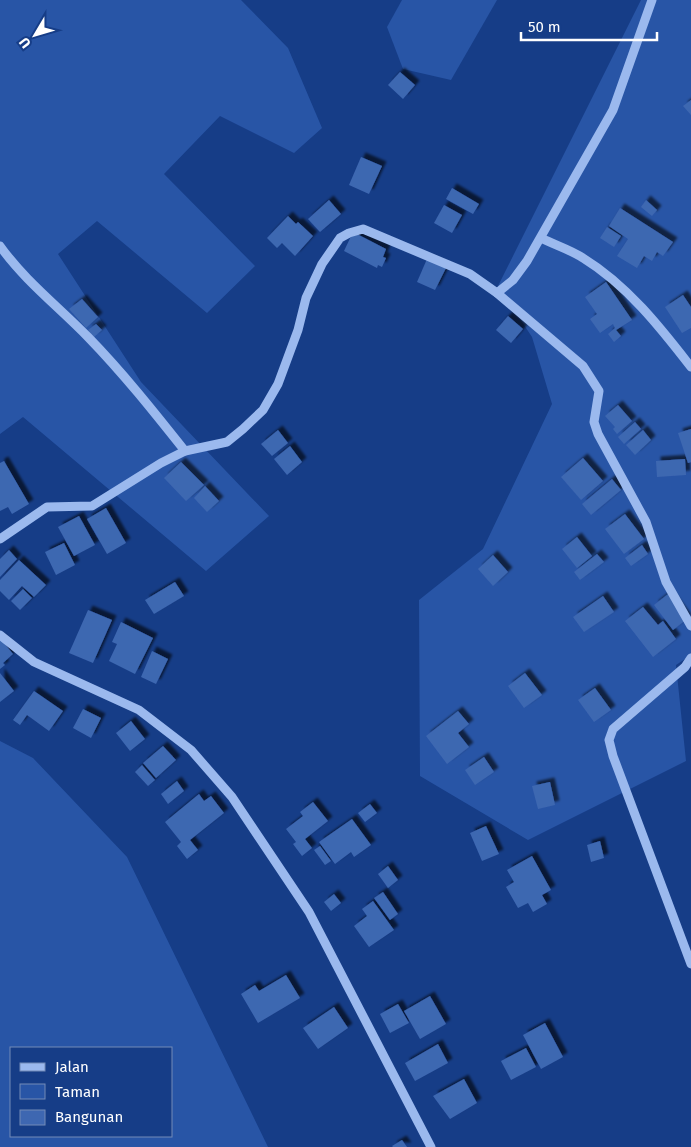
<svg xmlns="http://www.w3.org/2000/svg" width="691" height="1147" font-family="'Fira Sans',sans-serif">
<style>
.green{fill:#2855a6;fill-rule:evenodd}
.building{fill:#3e67b1;filter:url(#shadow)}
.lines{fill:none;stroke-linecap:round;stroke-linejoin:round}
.minor{stroke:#9bb9ee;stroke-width:9}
</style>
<defs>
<filter id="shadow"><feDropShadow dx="4.5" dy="-4.5" stdDeviation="1" flood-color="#0009"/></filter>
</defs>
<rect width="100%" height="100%" fill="#163d87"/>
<g class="green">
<polygon points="0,0 241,0 288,48 322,128 294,153 220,116 164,174 255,266 207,313 97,221 58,254 141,382 269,516 206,571 23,417 0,434"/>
<polygon points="402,0 497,0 451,80 403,69 387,27"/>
<polygon points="641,0 691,0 691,655 676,665 686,761 528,840 420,776 419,600 483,549 552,404 532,337 498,286"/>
<path d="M 0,741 L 33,758 L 127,857 L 268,1147 L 0,1147 ZM 11,1048 L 171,1048 L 171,1136 L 11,1136 Z"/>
</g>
<g class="building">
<polygon points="400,72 415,85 403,99 388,85"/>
<polygon points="691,100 691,115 683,106"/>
<polygon points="361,157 382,166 369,194 349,185"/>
<polygon points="452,188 479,204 473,214 446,199"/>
<polygon points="329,200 341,214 320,232 308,219"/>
<polygon points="646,200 657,210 652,216 641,207"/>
<polygon points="444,205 462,215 452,233 434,223"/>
<polygon points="620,208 673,242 663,256 657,252 652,261 644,256 637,268 617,256 628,239 609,226"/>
<polygon points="288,216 296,224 298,222 313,236 295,256 282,243 277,248 267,238"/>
<polygon points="607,227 621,236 614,247 600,238"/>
<polygon points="353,232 386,249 383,257 386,258 382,267 378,265 377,268 344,251"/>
<polygon points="427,259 446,268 435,290 417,282"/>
<polygon points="606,282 632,320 616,330 621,336 614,342 608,334 615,328 613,324 600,333 590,319 597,314 585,297"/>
<polygon points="683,295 691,307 691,328 682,333 665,307"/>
<polygon points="82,299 98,317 86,328 69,309"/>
<polygon points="508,316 523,329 511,343 496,330"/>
<polygon points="96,324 102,330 94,337 88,330"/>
<polygon points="618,405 632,421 617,434 613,429 615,427 605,416"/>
<polygon points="635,422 641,429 624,444 618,437"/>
<polygon points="691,429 691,462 688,463 678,433"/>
<polygon points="278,430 288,443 272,456 261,444"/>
<polygon points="643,430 651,440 635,455 626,445"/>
<polygon points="290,446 302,462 287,475 274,459"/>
<polygon points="583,458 603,481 581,500 561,477"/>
<polygon points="685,459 686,475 657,477 656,461"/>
<polygon points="4,461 29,504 12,514 8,507 0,511 0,463"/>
<polygon points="181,462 204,485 186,501 164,478"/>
<polygon points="612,479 621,490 591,515 582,504"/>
<polygon points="205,486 219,501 207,512 194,498"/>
<polygon points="106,508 126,543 107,554 87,519"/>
<polygon points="625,514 644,539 624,554 605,529"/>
<polygon points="79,516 95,545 74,556 58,527"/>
<polygon points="577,537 592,556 577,568 562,549"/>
<polygon points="64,543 75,565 56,575 45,552"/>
<polygon points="642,545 648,554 631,566 625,558"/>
<polygon points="9,550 17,559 0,577 0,559"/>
<polygon points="597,554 604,562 580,580 574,572"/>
<polygon points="493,555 508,572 493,586 478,569"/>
<polygon points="19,560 46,585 34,597 22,586 9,600 0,591 0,580"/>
<polygon points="175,582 184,596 154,614 145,600"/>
<polygon points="23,589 32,598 20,610 11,601"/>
<polygon points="668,594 687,619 673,630 654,605"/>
<polygon points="603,596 614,612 584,632 573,617"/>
<polygon points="643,607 658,625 663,621 676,639 653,657 625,621"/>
<polygon points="88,610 112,620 93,663 69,653"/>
<polygon points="121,622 153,638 135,674 109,661 117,644 112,642"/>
<polygon points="0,638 13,654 3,663 5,665 0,669"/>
<polygon points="152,651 168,659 156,684 141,677"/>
<polygon points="0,673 14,691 0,702"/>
<polygon points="525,673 542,695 524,708 508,686"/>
<polygon points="595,688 611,710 594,722 578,700"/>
<polygon points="34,691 63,711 49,731 27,715 20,725 13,720"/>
<polygon points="83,709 101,718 91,738 73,728"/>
<polygon points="458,711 469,724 458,733 469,747 447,764 426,736"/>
<polygon points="131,721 145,739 130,751 116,733"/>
<polygon points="163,746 176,760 156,778 143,763"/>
<polygon points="484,757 494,772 475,785 465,770"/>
<polygon points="142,765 155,780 148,786 135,772"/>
<polygon points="177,781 184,791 168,804 161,794"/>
<polygon points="550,782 555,805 538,809 532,786"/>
<polygon points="199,794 204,801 211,796 224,813 190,840 198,850 187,859 177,846 181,842 165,822"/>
<polygon points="313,802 328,821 305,839 312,848 302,856 293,844 296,842 286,829 303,816 300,812"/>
<polygon points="370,804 377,813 365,822 358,813"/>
<polygon points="352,819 371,845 354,857 351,852 335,864 319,842"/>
<polygon points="486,826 499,854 482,861 470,833"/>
<polygon points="600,841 604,858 591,862 587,845"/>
<polygon points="320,846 331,861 325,865 314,850"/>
<polygon points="532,856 551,890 542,895 547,904 533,912 528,903 518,908 506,887 514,882 507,870"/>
<polygon points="388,866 398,880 388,888 378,874"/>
<polygon points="383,892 398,914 390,920 374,898"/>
<polygon points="334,894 341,903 331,911 324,902"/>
<polygon points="373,901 394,930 369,947 354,926 367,916 362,909"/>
<polygon points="286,975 300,998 258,1023 241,994 255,985 259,991"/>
<polygon points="430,996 446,1024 420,1039 404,1011"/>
<polygon points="398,1004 409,1023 390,1033 380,1014"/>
<polygon points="334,1007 348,1028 318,1049 303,1028"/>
<polygon points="545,1023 563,1057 541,1069 523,1035"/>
<polygon points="438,1044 448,1063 415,1081 405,1063"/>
<polygon points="526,1048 536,1067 511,1080 501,1061"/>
<polygon points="464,1079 477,1103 450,1119 433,1096"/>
<polygon points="402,1140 407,1147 393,1147 392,1146"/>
</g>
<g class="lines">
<g class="minor">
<path d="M 541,238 C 555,245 571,250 583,258 C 627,285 660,327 691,367"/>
<path d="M 0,246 C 25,281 59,307 88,337 C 123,373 154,412 185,451"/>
<polyline points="497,293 513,280 527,261 613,110 652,0"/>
<polyline points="0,539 47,507 92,506 161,463 185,451 227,442 243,429 263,410 278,384 298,330 306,298 322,264 340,238 349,233 363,229 470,274 497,293 583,366 599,391 594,422 598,434 646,522 666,582 691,626"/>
<polyline points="0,635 34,662 139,710 191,750 232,797 309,912 431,1147"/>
<polyline points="691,658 685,667 613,729 609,740 613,756 691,964"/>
</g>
</g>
<rect x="10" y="1047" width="162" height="90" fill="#163d87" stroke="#738bb7"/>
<rect x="20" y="1063" width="25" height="8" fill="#9bb9ee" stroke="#738bb7"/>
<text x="55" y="1072" font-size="15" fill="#ffffff">Jalan</text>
<rect x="20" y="1084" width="25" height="15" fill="#2855a6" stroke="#738bb7"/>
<text x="55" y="1097" font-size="15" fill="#ffffff">Taman</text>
<rect x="20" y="1110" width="25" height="15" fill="#3e67b1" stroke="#738bb7"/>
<text x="55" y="1122" font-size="15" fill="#ffffff">Bangunan</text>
<g transform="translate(35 35) rotate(232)" stroke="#163d87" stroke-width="4" paint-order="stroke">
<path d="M0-4L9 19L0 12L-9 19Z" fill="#ffffff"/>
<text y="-8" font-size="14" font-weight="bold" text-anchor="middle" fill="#ffffff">U</text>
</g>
<path d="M521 32v8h136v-8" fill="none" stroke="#ffffff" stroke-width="2.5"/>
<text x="528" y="32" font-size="15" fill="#ffffff" stroke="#163d87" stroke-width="4" paint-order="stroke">50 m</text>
</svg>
